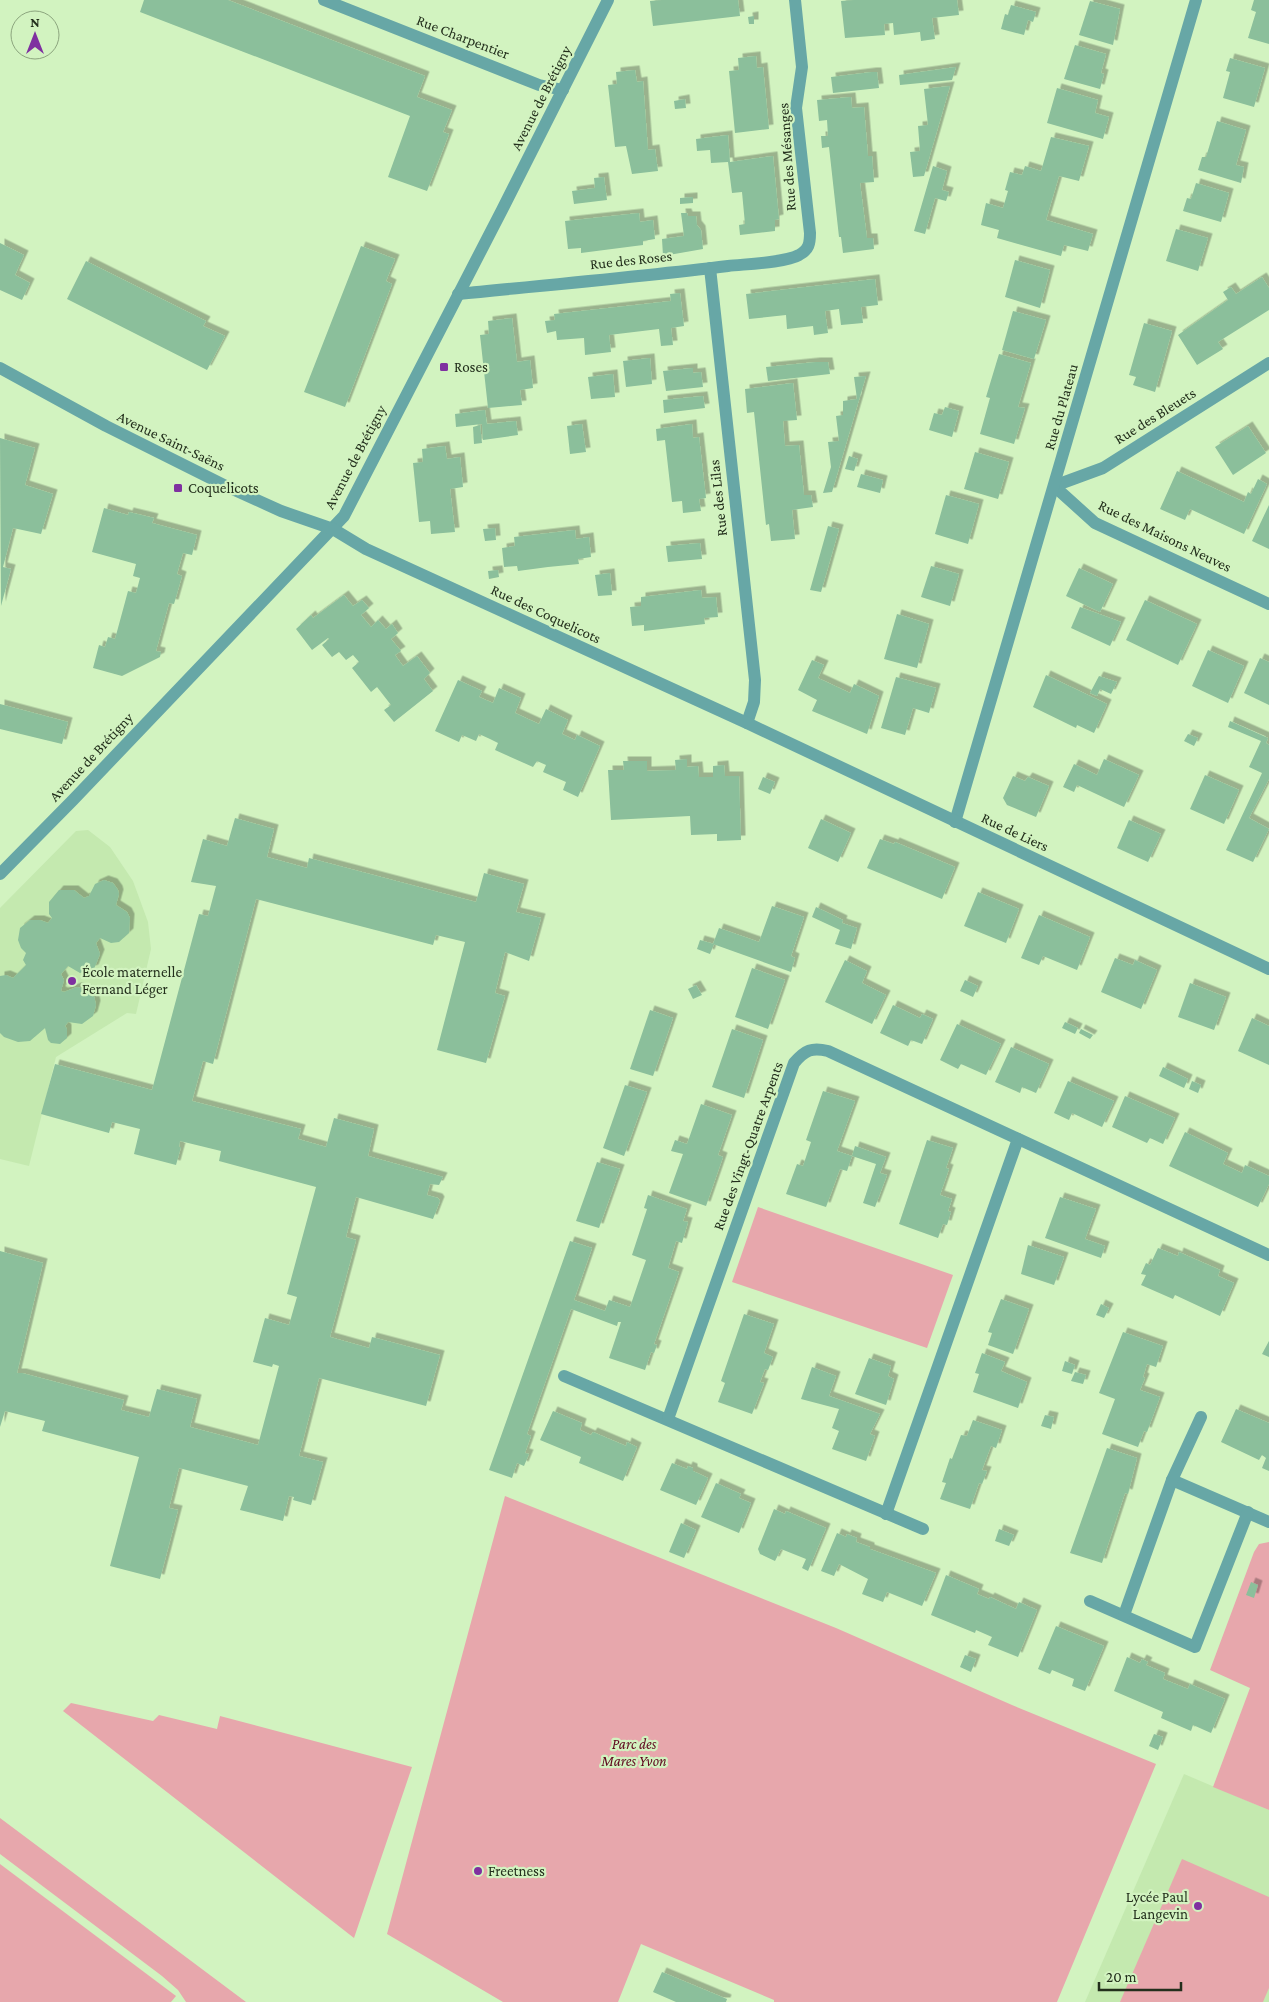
<svg xmlns="http://www.w3.org/2000/svg" width="1269" height="2002" font-family="'Crimson Pro',serif">
<style>
.built{fill:#c4e9af}
.green{fill:#e7a7ac}
.building{fill:#8bbf9b;filter:url(#shadow)}
.lines{fill:none;stroke-linecap:round;stroke-linejoin:round}
.minor{stroke:#67a7a6;stroke-width:12}
.tertiary{stroke:#67a7a6;stroke-width:12}
.poi-dot{fill:#7f30a0;stroke:#d2f3c0;stroke-width:2}
.labels{text-anchor:middle;stroke-width:4.5;stroke-linejoin:round;paint-order:stroke}
.street-label{font-size:15px;fill:#232f1c;stroke:#d2f3c0}
.poi-label{font-size:15px;fill:#232f1c;stroke:#d2f3c0;text-anchor:start}
.park-label{font-size:15px;font-style:italic;fill:#5f071e;stroke:#d2f3c0}
</style>
<defs>
<filter id="shadow"><feDropShadow dx="4.5" dy="-4.5" stdDeviation="0" flood-color="#0004"/></filter>
</defs>
<rect width="100%" height="100%" fill="#d2f3c0"/>
<g class="built">
<polygon points="88,830 110,847 133,881 148,922 151,949 136,1014 127,1013 56,1057 29,1166 0,1159 0,908 76,831"/>
<polygon points="1184,1774 1269,1810 1269,2002 1085,2002"/>
</g>
<g class="green">
<polygon points="758,1207 953,1275 927,1348 732,1282"/>
<polygon points="505,1496 836,1628 1012,1705 1156,1764 1057,2002 774,2002 774,2000 641,1944 618,2002 503,2002 387,1934"/>
<polygon points="1269,1542 1269,1810 1213,1787 1250,1688 1210,1670 1254,1552 1259,1544"/>
<polygon points="71,1703 153,1721 159,1715 217,1729 220,1716 412,1767 354,1938 63,1711"/>
<polygon points="0,1818 246,2002 186,2002 178,1990 162,1976 0,1854"/>
<polygon points="1182,1859 1269,1897 1269,1988 1263,2002 1120,2002"/>
<polygon points="0,1864 176,1996 171,2002 0,2002"/>
</g>
<g class="building">
<polygon points="144,0 228,0 425,76 417,97 452,110 443,132 449,134 427,191 388,177 410,116 140,12"/>
<polygon points="662,0 738,0 740,16 653,26 650,1"/>
<polygon points="854,0 957,0 959,15 932,18 935,39 921,41 920,32 894,35 893,23 884,24 885,35 845,38 841,1"/>
<polygon points="1254,0 1269,0 1269,44 1248,38 1256,12 1251,10"/>
<polygon points="1090,1 1120,9 1113,45 1079,35"/>
<polygon points="1011,5 1036,12 1033,22 1028,20 1024,35 1001,29 1005,14 1008,15"/>
<polygon points="754,16 754,24 749,24 748,17"/>
<polygon points="1075,45 1106,54 1101,73 1104,74 1100,89 1064,79"/>
<polygon points="756,56 757,68 763,67 769,129 735,133 729,71 739,70 738,58"/>
<polygon points="1230,58 1265,68 1254,107 1223,98 1230,72 1226,71"/>
<polygon points="956,67 952,80 900,85 899,75"/>
<polygon points="635,70 637,82 643,81 648,150 655,149 658,171 632,174 626,146 615,147 608,85 617,84 616,72"/>
<polygon points="872,72 877,72 879,88 833,93 831,77"/>
<polygon points="950,86 924,176 913,177 910,152 920,151 918,126 928,125 924,89"/>
<polygon points="1057,88 1098,100 1095,113 1109,117 1103,139 1047,123"/>
<polygon points="851,97 852,108 864,107 868,156 872,156 874,182 860,183 867,238 873,238 874,249 843,253 841,237 839,237 829,147 822,148 821,136 828,136 827,120 819,121 817,100"/>
<polygon points="685,99 686,108 675,109 674,101"/>
<polygon points="1217,121 1246,130 1236,165 1244,167 1241,183 1198,170 1202,157 1206,157"/>
<polygon points="728,135 730,162 773,156 779,219 775,220 775,231 740,235 739,225 745,224 742,192 732,193 728,162 711,163 710,150 697,151 696,139"/>
<polygon points="1051,137 1089,146 1079,181 1059,176 1046,220 1093,234 1088,251 1064,245 1061,256 997,238 999,230 981,225 986,203 1003,208 1008,191 1005,190 1010,172 1022,175 1025,166 1041,171"/>
<polygon points="933,166 947,171 942,190 949,192 946,201 935,198 925,234 914,231"/>
<polygon points="604,177 607,200 574,204 572,191 595,188 594,178"/>
<polygon points="1196,183 1229,193 1221,222 1183,211 1187,198 1191,199"/>
<polygon points="693,197 693,203 680,204 680,198"/>
<polygon points="639,213 640,222 653,220 655,239 643,241 643,245 581,253 581,248 568,249 565,221"/>
<polygon points="681,213 687,213 688,216 696,216 697,225 701,230 703,249 663,256 662,239 684,236"/>
<polygon points="1176,229 1208,238 1198,271 1166,261"/>
<polygon points="0,243 24,255 15,275 30,283 22,300 0,290"/>
<polygon points="361,246 395,259 386,281 392,284 345,407 304,392"/>
<polygon points="1015,260 1050,270 1040,308 1005,297"/>
<polygon points="86,261 206,321 203,326 225,336 207,370 67,299"/>
<polygon points="1262,277 1269,288 1269,310 1218,342 1223,349 1197,365 1178,335 1228,300 1223,292 1231,287 1236,294"/>
<polygon points="875,279 878,305 861,307 863,323 841,325 839,309 825,311 828,333 814,335 813,326 787,329 786,315 749,319 746,294"/>
<polygon points="680,293 684,326 671,328 673,345 661,346 659,329 609,335 611,352 585,355 584,338 557,340 556,331 547,333 545,321 555,320 554,314 671,301 670,294"/>
<polygon points="1013,311 1046,320 1034,359 1002,350"/>
<polygon points="512,318 517,362 530,360 533,388 520,390 522,405 488,408 480,335 489,334 488,321"/>
<polygon points="1144,323 1172,331 1155,392 1133,385 1136,377 1129,375"/>
<polygon points="999,354 1031,363 1018,407 1025,408 1014,444 980,434 990,398 986,397"/>
<polygon points="650,358 652,384 626,387 623,361"/>
<polygon points="816,362 828,362 830,374 768,381 766,367"/>
<polygon points="693,368 693,373 701,372 703,387 666,391 663,371"/>
<polygon points="613,374 615,397 591,399 588,377"/>
<polygon points="866,376 832,492 823,493 831,467 828,442 839,441 836,416 843,415 843,401 857,399 854,377"/>
<polygon points="793,383 797,420 783,421 785,446 799,445 804,495 811,495 813,507 792,510 795,539 771,541 769,524 766,525 754,412 747,413 745,389"/>
<polygon points="703,396 705,408 664,413 663,400"/>
<polygon points="945,407 959,411 952,437 929,430 934,413 942,415"/>
<polygon points="485,410 487,424 516,421 518,435 483,440 482,424 456,427 455,414"/>
<polygon points="582,424 586,452 570,454 567,426"/>
<polygon points="692,424 693,438 699,437 706,498 699,499 701,511 683,513 682,501 672,502 665,440 657,441 656,429"/>
<polygon points="480,425 482,443 474,444 473,427"/>
<polygon points="1248,426 1266,453 1233,475 1215,447"/>
<polygon points="0,438 35,448 25,485 53,494 41,534 13,528 3,567 11,569 1,606"/>
<polygon points="445,446 447,459 460,457 463,487 450,489 455,532 431,534 430,521 419,522 413,463 423,462 422,449"/>
<polygon points="975,452 1009,462 998,499 964,489"/>
<polygon points="849,456 858,459 854,471 845,469"/>
<polygon points="1177,471 1244,502 1248,492 1251,494 1258,479 1267,484 1244,534 1190,509 1185,520 1160,509"/>
<polygon points="861,474 883,480 880,493 857,487"/>
<polygon points="946,495 979,504 968,544 935,534"/>
<polygon points="1269,505 1269,549 1252,541"/>
<polygon points="104,508 128,515 129,512 154,518 152,523 197,535 192,555 183,553 177,574 182,576 174,604 169,603 156,651 161,652 160,657 122,676 93,668 99,645 105,647 108,637 115,639 128,591 136,593 140,578 133,576 136,564 92,552"/>
<polygon points="828,526 839,529 821,592 810,590"/>
<polygon points="495,528 496,540 485,541 483,529"/>
<polygon points="575,530 576,539 589,537 591,557 578,559 579,564 548,567 518,571 517,566 504,567 502,548 515,546 514,537"/>
<polygon points="700,543 702,559 668,562 666,546"/>
<polygon points="931,566 959,574 950,606 921,597"/>
<polygon points="1079,568 1113,584 1100,612 1066,596"/>
<polygon points="498,570 499,577 489,579 488,571"/>
<polygon points="610,573 612,595 598,596 595,575"/>
<polygon points="701,590 702,598 716,597 718,617 704,618 705,624 644,631 644,625 632,626 630,607 641,606 641,597"/>
<polygon points="344,595 353,606 362,600 369,608 361,615 371,627 378,620 386,629 392,624 398,633 391,639 401,651 395,655 403,666 417,656 430,673 424,679 433,691 394,722 384,710 391,705 377,687 371,692 352,668 359,662 353,655 346,660 339,652 332,657 322,645 329,639 328,638 312,650 296,629 311,615 313,618"/>
<polygon points="1145,600 1197,624 1178,665 1126,640"/>
<polygon points="1080,607 1121,622 1110,646 1071,628"/>
<polygon points="897,614 929,624 917,668 884,659"/>
<polygon points="1208,650 1244,666 1228,703 1192,686"/>
<polygon points="1260,658 1269,662 1269,705 1244,693"/>
<polygon points="812,660 824,665 818,678 850,693 854,684 879,696 867,734 812,711 817,700 798,690"/>
<polygon points="1046,675 1107,704 1094,733 1077,725 1076,728 1033,707"/>
<polygon points="1099,676 1117,682 1111,694 1100,689 1097,696 1090,693"/>
<polygon points="896,677 936,688 929,713 913,708 905,735 881,728"/>
<polygon points="458,680 482,691 479,697 493,703 499,688 521,698 515,713 539,724 546,709 568,720 562,734 575,740 577,735 600,746 578,797 563,790 566,782 543,772 546,765 537,761 533,767 495,750 498,743 490,739 479,734 476,741 462,735 459,742 435,731"/>
<polygon points="0,704 68,722 62,744 0,729"/>
<polygon points="1230,721 1268,738 1266,743 1269,745 1269,779 1249,818 1269,829 1253,862 1226,850 1262,773 1249,767 1261,741 1228,727"/>
<polygon points="1188,734 1198,738 1194,746 1184,741"/>
<polygon points="687,759 687,767 698,766 699,777 713,777 713,766 724,765 725,776 739,776 741,840 717,841 717,834 691,835 690,816 611,820 608,770 624,770 623,761 647,761 647,771 676,770 675,760"/>
<polygon points="1104,759 1139,775 1124,807 1077,785 1074,792 1063,787 1074,764 1097,775"/>
<polygon points="1205,775 1239,790 1224,824 1190,809"/>
<polygon points="1013,776 1025,781 1028,777 1049,786 1036,817 1007,805 1003,798"/>
<polygon points="763,777 775,782 770,794 758,789"/>
<polygon points="235,818 274,829 267,857 307,868 309,858 476,902 484,873 524,884 516,912 541,918 529,961 505,952 495,993 505,996 486,1063 437,1050 465,942 436,935 433,945 256,899 213,1064 203,1061 192,1101 301,1129 298,1139 326,1147 334,1118 374,1129 368,1156 443,1177 439,1185 430,1184 427,1195 438,1198 440,1201 433,1219 356,1197 346,1237 356,1240 330,1337 369,1348 372,1337 440,1355 426,1406 319,1378 299,1456 323,1462 311,1505 293,1500 294,1497 289,1496 283,1521 240,1510 248,1486 179,1468 169,1508 178,1510 160,1579 110,1566 139,1457 42,1431 45,1421 5,1411 0,1427 0,1251 43,1263 17,1373 22,1373 124,1400 121,1410 149,1417 157,1389 197,1399 190,1427 258,1445 279,1366 273,1364 272,1367 253,1362 265,1318 289,1325 297,1297 287,1294 316,1187 219,1161 221,1151 180,1141 179,1147 181,1147 176,1165 134,1154 140,1129 112,1122 109,1133 41,1114 55,1064 152,1090 199,914 208,916 216,886 191,882 203,839 227,846"/>
<polygon points="821,819 851,833 838,862 808,848"/>
<polygon points="1129,820 1161,834 1148,862 1117,848"/>
<polygon points="880,839 894,844 895,842 955,867 942,899 867,868"/>
<polygon points="104,880 113,883 118,890 119,894 116,905 127,912 130,918 129,933 119,942 111,943 100,938 96,943 100,954 94,969 80,973 68,966 61,974 64,980 61,991 64,992 77,987 88,990 94,996 96,1005 93,1016 82,1024 68,1022 65,1026 67,1029 67,1038 60,1044 51,1043 48,1040 45,1028 30,1041 18,1042 4,1037 0,1033 0,976 6,975 13,978 26,965 23,960 26,953 21,948 18,940 20,928 30,920 40,920 48,923 52,918 49,914 49,902 59,890 74,890 84,898 89,896 95,884"/>
<polygon points="978,892 1019,909 1006,943 964,926"/>
<polygon points="772,906 804,917 791,956 795,958 791,972 713,944 719,928 759,942"/>
<polygon points="816,907 843,920 842,923 857,928 851,949 835,944 840,930 812,917"/>
<polygon points="1039,915 1090,937 1077,970 1043,956 1039,965 1021,958"/>
<polygon points="700,940 714,944 710,954 697,949"/>
<polygon points="1115,958 1133,965 1135,960 1157,970 1141,1009 1101,992"/>
<polygon points="845,960 867,971 862,983 886,995 872,1024 825,1002"/>
<polygon points="752,968 785,980 768,1029 735,1017"/>
<polygon points="965,980 978,986 973,997 960,991"/>
<polygon points="1190,983 1226,997 1214,1030 1178,1017"/>
<polygon points="696,985 702,995 693,999 688,989"/>
<polygon points="893,1005 920,1018 922,1014 933,1019 922,1044 911,1040 908,1046 880,1033"/>
<polygon points="650,1010 673,1018 653,1076 630,1069"/>
<polygon points="1252,1018 1269,1026 1269,1065 1238,1051"/>
<polygon points="1065,1022 1078,1028 1075,1034 1062,1028"/>
<polygon points="957,1024 1001,1044 986,1075 961,1064 958,1069 940,1060"/>
<polygon points="732,1029 763,1040 744,1098 712,1087"/>
<polygon points="1081,1029 1093,1035 1090,1039 1079,1033"/>
<polygon points="1011,1047 1049,1064 1036,1093 1022,1087 1020,1093 995,1082"/>
<polygon points="1163,1067 1188,1079 1184,1088 1159,1076"/>
<polygon points="1068,1081 1114,1101 1102,1127 1072,1113 1069,1120 1054,1113"/>
<polygon points="1192,1081 1201,1085 1198,1093 1189,1089"/>
<polygon points="625,1085 647,1092 624,1156 603,1148"/>
<polygon points="823,1091 855,1101 837,1151 852,1156 847,1171 840,1169 826,1207 786,1194 797,1164 803,1166 811,1142 806,1140"/>
<polygon points="1125,1096 1175,1118 1163,1144 1150,1138 1147,1143 1112,1127"/>
<polygon points="701,1104 732,1115 718,1155 723,1157 706,1206 669,1193 683,1154 671,1151 675,1140 687,1144"/>
<polygon points="1185,1132 1228,1153 1223,1164 1242,1173 1245,1165 1269,1176 1269,1184 1258,1207 1169,1166"/>
<polygon points="927,1140 953,1148 946,1168 949,1169 940,1195 952,1199 948,1211 951,1212 947,1225 943,1224 938,1238 899,1224"/>
<polygon points="855,1146 886,1157 880,1173 887,1175 875,1207 863,1203 876,1164 852,1156"/>
<polygon points="597,1162 620,1169 599,1228 576,1221"/>
<polygon points="648,1195 687,1209 683,1221 688,1222 682,1243 676,1241 668,1268 679,1272 654,1344 657,1345 654,1353 651,1352 645,1370 609,1358 621,1322 618,1322 617,1326 571,1309 527,1434 531,1436 525,1453 529,1454 524,1466 517,1463 512,1478 489,1470 570,1241 592,1248 574,1300 605,1311 609,1300 630,1307 646,1260 632,1255 647,1209 644,1208"/>
<polygon points="1060,1197 1096,1209 1085,1239 1105,1246 1101,1258 1045,1238"/>
<polygon points="1028,1245 1064,1257 1054,1285 1021,1274"/>
<polygon points="1158,1248 1178,1256 1179,1252 1220,1270 1218,1276 1234,1283 1220,1316 1175,1295 1173,1299 1141,1285 1146,1275 1141,1274 1146,1263 1150,1265"/>
<polygon points="1001,1299 1029,1309 1013,1354 988,1345 992,1333 988,1332"/>
<polygon points="1101,1304 1109,1308 1104,1318 1096,1315"/>
<polygon points="744,1314 774,1324 764,1353 773,1357 768,1370 765,1369 760,1382 764,1383 752,1414 718,1402 725,1383 721,1381"/>
<polygon points="1123,1332 1163,1346 1156,1367 1147,1364 1143,1377 1145,1378 1140,1390 1160,1397 1147,1432 1144,1431 1138,1447 1102,1434 1115,1399 1099,1393"/>
<polygon points="1269,1341 1269,1357 1262,1354"/>
<polygon points="982,1353 1005,1362 1001,1371 1027,1382 1018,1408 973,1392 979,1374 975,1373"/>
<polygon points="869,1358 891,1366 888,1376 894,1379 886,1405 855,1394"/>
<polygon points="1065,1361 1075,1365 1072,1374 1062,1371"/>
<polygon points="812,1367 836,1376 829,1396 880,1414 870,1434 875,1436 866,1461 832,1449 839,1431 832,1428 839,1409 801,1399"/>
<polygon points="1075,1372 1086,1375 1083,1384 1071,1381"/>
<polygon points="1236,1409 1269,1423 1269,1471 1262,1468 1266,1458 1262,1455 1259,1460 1221,1442"/>
<polygon points="553,1411 582,1423 580,1430 591,1435 593,1432 626,1446 627,1442 637,1447 623,1481 579,1463 581,1457 540,1440"/>
<polygon points="1045,1415 1054,1417 1051,1429 1041,1426"/>
<polygon points="973,1420 1002,1430 996,1448 991,1446 982,1470 987,1471 982,1484 979,1483 970,1509 940,1499 946,1483 942,1482 950,1458 952,1459 961,1435 967,1436"/>
<polygon points="1107,1448 1137,1458 1128,1494 1125,1493 1102,1563 1070,1553"/>
<polygon points="672,1463 687,1469 688,1466 693,1468 693,1471 708,1478 696,1505 660,1490"/>
<polygon points="716,1483 741,1494 739,1498 751,1503 739,1533 701,1517"/>
<polygon points="774,1509 785,1514 786,1511 826,1528 808,1571 802,1568 806,1559 781,1549 775,1561 760,1554 758,1549"/>
<polygon points="681,1523 696,1530 684,1558 669,1552"/>
<polygon points="999,1529 1014,1535 1009,1546 995,1541"/>
<polygon points="837,1533 846,1537 847,1534 857,1538 856,1542 870,1547 870,1549 936,1573 922,1606 887,1592 883,1602 862,1594 868,1579 839,1564 834,1576 821,1571"/>
<polygon points="946,1575 979,1589 977,1594 989,1599 990,1597 1016,1609 1019,1602 1037,1610 1018,1657 988,1645 992,1637 976,1630 975,1633 931,1615"/>
<polygon points="1251,1582 1258,1585 1254,1598 1246,1595"/>
<polygon points="1056,1626 1104,1646 1085,1691 1072,1686 1074,1679 1052,1670 1050,1674 1038,1669"/>
<polygon points="965,1655 976,1659 971,1672 960,1667"/>
<polygon points="1127,1657 1140,1663 1142,1659 1148,1662 1146,1665 1165,1673 1163,1679 1188,1689 1190,1684 1225,1699 1211,1733 1193,1725 1191,1731 1161,1718 1163,1712 1114,1691"/>
<polygon points="1154,1734 1163,1737 1158,1750 1149,1746"/>
<polygon points="662,1972 727,1999 726,2002 676,2002 653,1992"/>
</g>
<g class="lines">
<g class="minor">
<polyline points="324,0 539,85 563,90"/>
<polyline points="710,268 755,680 754,702 747,723"/>
<path d="M 458,294 C 548,285 638,277 728,266 C 745,264 785,263 799,255 C 809,250 810,243 810,233 L 796,108 L 802,67 L 795,0"/>
<polyline points="1269,363 1103,468 1054,486 1095,523 1269,604"/>
<polyline points="955,822 1196,0"/>
<polyline points="0,874 73,800 344,516 502,210 608,0"/>
<polyline points="564,1376 923,1529"/>
<path d="M 668,1419 L 794,1063 C 805,1050 812,1047 828,1051 L 1269,1255"/>
<polyline points="1172,1480 1269,1522"/>
<polyline points="886,1514 1018,1139"/>
<polyline points="1090,1601 1195,1647 1248,1512"/>
<polyline points="1124,1615 1172,1480 1201,1417"/>
</g>
<polyline class="tertiary" points="0,368 106,426 226,486 281,511 333,529 366,549 747,723 1269,969"/>
</g>
<g class="poi-dot">
<rect x="439" y="362" width="10" height="10" rx="2.5"/>
<rect x="173" y="483" width="10" height="10" rx="2.5"/>
<circle cx="72" cy="981" r="5"/>
<circle cx="478" cy="1871" r="5"/>
<circle cx="1198" cy="1906" r="5"/>
</g>
<g class="labels">
<g class="street-label">
<text transform="translate(463 37) rotate(21)" y="5">Rue Charpentier</text>
<text transform="translate(541 98) rotate(-63)" y="5">Avenue de Brétigny</text>
<text transform="translate(787 157) rotate(-94)" y="5">Rue des Mésanges</text>
<text transform="translate(631 260) rotate(-6)" y="5">Rue des Roses</text>
<text transform="translate(1061 407) rotate(-74)" y="5">Rue du Plateau</text>
<text transform="translate(1155 416) rotate(-32)" y="5">Rue des Bleuets</text>
<text transform="translate(171 441) rotate(26)" y="5">Avenue Saint-Saëns</text>
<text transform="translate(355 457) rotate(-62)" y="5">Avenue de Brétigny</text>
<text transform="translate(718 498) rotate(-96)" y="5">Rue des Lilas</text>
<text transform="translate(1165 536) rotate(26)" y="5">Rue des Maisons Neuves</text>
<text transform="translate(546 614) rotate(25)" y="5">Rue des Coquelicots</text>
<text transform="translate(91 757) rotate(-47)" y="5">Avenue de Brétigny</text>
<text transform="translate(1015 832) rotate(25)" y="5">Rue de Liers</text>
<text transform="translate(748 1146) rotate(-70)" y="5">Rue des Vingt-Quatre Arpents</text>
</g>
<g class="poi-label">
<text x="454" y="372">Roses</text>
<text x="188" y="493">Coquelicots</text>
<text x="82" y="977">École maternelle<tspan x="82" dy="17">Fernand Léger</tspan></text>
<text x="488" y="1876">Freetness</text>
<text x="1188" y="1902" text-anchor="end">Lycée Paul<tspan x="1188" dy="17">Langevin</tspan></text>
</g>
<g class="park-label">
<text x="634" y="1749">Parc des<tspan x="634" dy="17">Mares Yvon</tspan></text>
</g>
</g>
<g transform="translate(35 35)"><circle r="24" fill="#d2f3c0" stroke="#8ca57e"/>
<path d="M0-4L9 19L0 12L-9 19Z" fill="#7f30a0"/>
<text y="-8" font-size="14" font-weight="bold" text-anchor="middle" fill="#232f1c">N</text>
</g>
<path d="M1099 1982v8h82v-8" fill="none" stroke="#232f1c" stroke-width="2.5"/>
<text x="1106" y="1982" font-size="15" fill="#232f1c" stroke="#d2f3c0" stroke-width="4" paint-order="stroke">20 m</text>
</svg>
